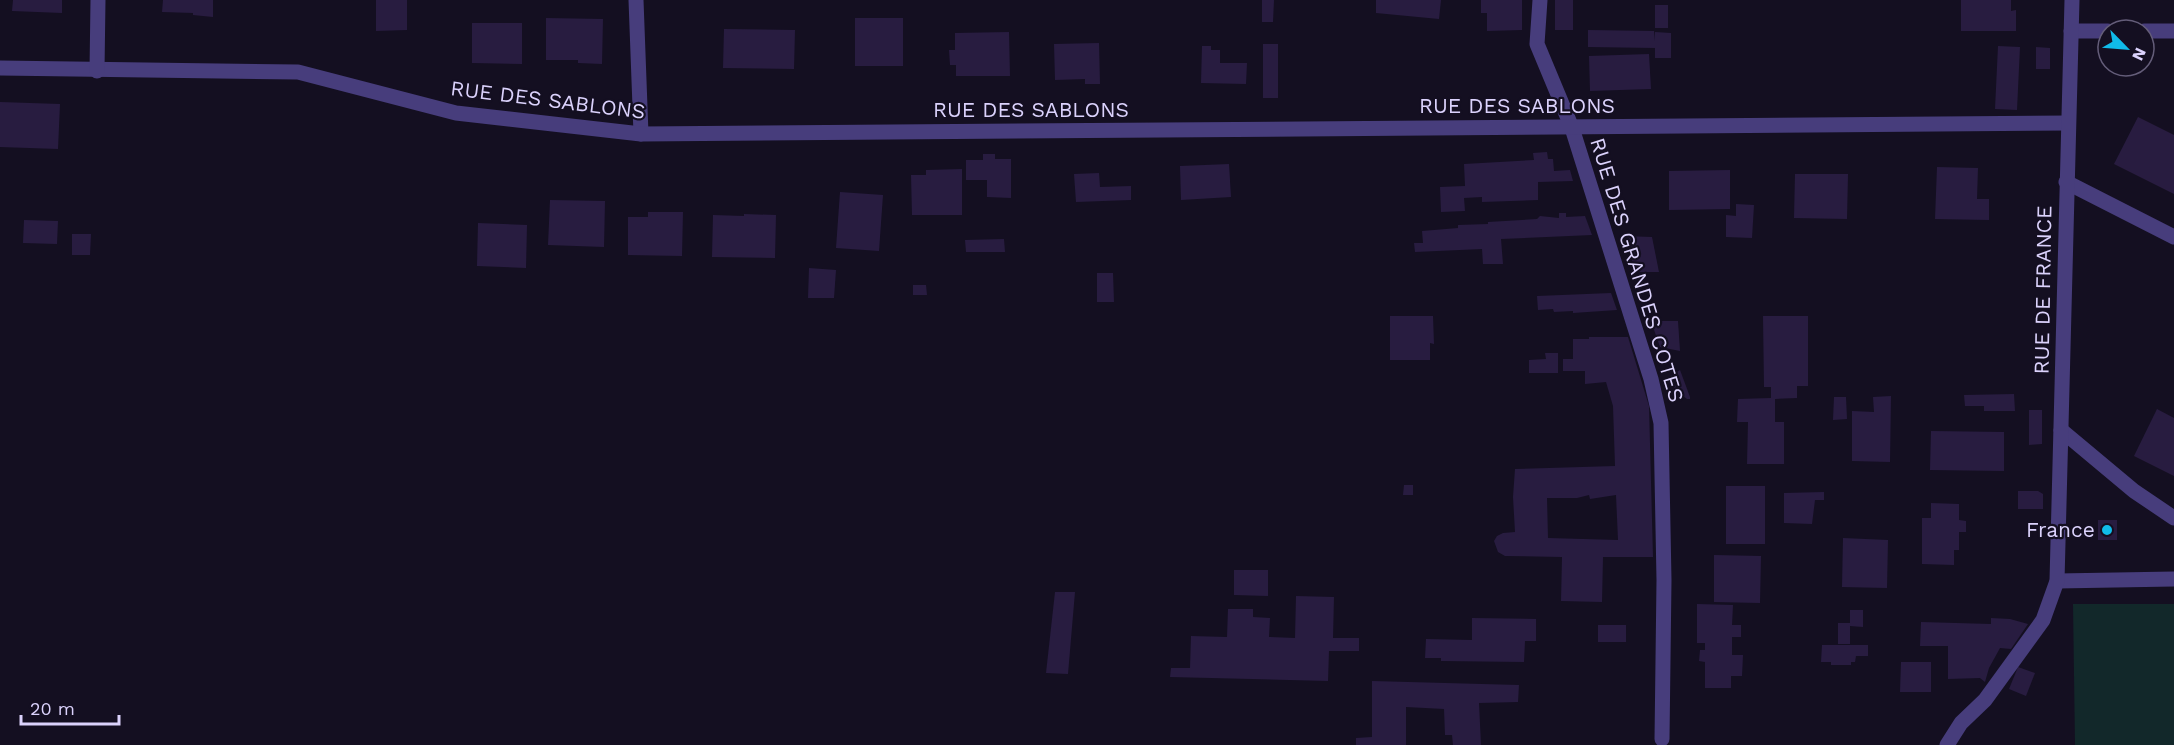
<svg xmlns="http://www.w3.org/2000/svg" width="2174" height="745" font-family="'Work Sans',sans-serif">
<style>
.green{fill:#12282a}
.building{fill:#281c40;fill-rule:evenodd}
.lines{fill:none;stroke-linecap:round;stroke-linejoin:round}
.minor{stroke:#473d7c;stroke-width:15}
.poi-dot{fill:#10bbe9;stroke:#140f21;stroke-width:2}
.labels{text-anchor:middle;stroke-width:4.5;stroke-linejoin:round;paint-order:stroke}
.street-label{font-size:21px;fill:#dbd2fc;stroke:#140f21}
.poi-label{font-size:21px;fill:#dbd2fc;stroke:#140f21;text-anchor:end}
</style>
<rect width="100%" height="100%" fill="#140f21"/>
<polygon class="green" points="2073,604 2174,604 2174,745 2075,745"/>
<g class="building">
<polygon points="13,0 62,0 62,13 12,11"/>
<polygon points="163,0 213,0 213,17 193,15 193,13 162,12"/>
<polygon points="376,0 407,0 407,30 376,31"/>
<polygon points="1262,0 1274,0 1273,22 1262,22"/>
<polygon points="1376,0 1441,0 1439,19 1376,13"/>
<polygon points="1481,0 1522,0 1522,30 1487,31 1487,13 1481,13"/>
<rect x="1555" y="0" width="18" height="30"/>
<polygon points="1961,0 2011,0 2011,11 2016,10 2016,31 1961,31"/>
<rect x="1655" y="5" width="13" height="23"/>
<polygon points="546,18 603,19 602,64 578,63 578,60 546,60"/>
<rect x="855" y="18" width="48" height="48"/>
<polygon points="472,23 522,23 522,64 472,63"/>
<polygon points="724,29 795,30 794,69 723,68"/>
<polygon points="1588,30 1654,31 1655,41 1655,32 1671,33 1671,58 1655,58 1655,48 1588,47"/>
<polygon points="1009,32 1010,76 956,76 956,65 950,65 949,50 955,50 955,33"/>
<polygon points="1099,43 1100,84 1085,84 1085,79 1055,80 1054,44"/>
<rect x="1263" y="44" width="15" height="54"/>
<polygon points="1202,46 1211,46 1211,50 1220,50 1220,63 1247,63 1246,84 1201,83"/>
<polygon points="1998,46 2020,47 2017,110 1995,109"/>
<polygon points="2036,47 2050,48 2050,69 2036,69"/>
<polygon points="1649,54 1651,89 1590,91 1589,56"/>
<polygon points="0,102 60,104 58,149 0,147"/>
<polygon points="2138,117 2174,135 2174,194 2114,164"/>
<polygon points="1547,152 1548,159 1553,159 1554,171 1570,170 1573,181 1538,182 1538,200 1482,202 1482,197 1464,198 1465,211 1441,212 1440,187 1465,186 1464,164 1534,160 1533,153"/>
<polygon points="983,154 995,154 995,159 1011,159 1011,198 987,197 987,180 966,180 966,160 983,160"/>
<polygon points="1229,164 1231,197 1181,200 1180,166"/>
<polygon points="1937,167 1978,168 1977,199 1989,199 1989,220 1935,219"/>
<polygon points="962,169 962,215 912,215 911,175 926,175 926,170"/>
<polygon points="1730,170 1730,209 1669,210 1669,171"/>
<polygon points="1099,173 1100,187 1131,186 1131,200 1076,202 1074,174"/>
<polygon points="1795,174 1848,174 1847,219 1794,218"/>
<polygon points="840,192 883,195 879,251 836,248"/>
<polygon points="550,200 605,201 604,247 548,245"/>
<polygon points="1736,204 1754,205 1752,238 1726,237 1726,215 1736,216"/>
<polygon points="648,212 683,212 682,256 628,255 628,217 648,217"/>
<polygon points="1559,213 1566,213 1566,217 1585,216 1592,235 1501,239 1503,264 1483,264 1482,249 1415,252 1414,243 1423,243 1422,231 1458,228 1458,225 1488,224 1488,222 1537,219 1540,216 1559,218"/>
<polygon points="744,214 776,215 775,258 712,257 713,215 744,216"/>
<polygon points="24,220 58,221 57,244 23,243"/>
<polygon points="478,223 527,225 526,268 477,266"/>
<polygon points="72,234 91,234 90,255 72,255"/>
<polygon points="1624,236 1652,237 1659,272 1636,272"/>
<polygon points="1004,239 1005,252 966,252 965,240"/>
<polygon points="809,268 836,270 834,298 808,298"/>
<polygon points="1097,273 1113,273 1114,302 1097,302"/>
<polygon points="913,285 926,285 927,295 913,295"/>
<polygon points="1611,293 1617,310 1573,313 1573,311 1554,312 1553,309 1538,310 1537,296"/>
<polygon points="1390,316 1433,316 1434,344 1430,343 1430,360 1390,360"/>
<polygon points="1763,316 1808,316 1808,386 1797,386 1797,398 1775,399 1775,422 1784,422 1784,464 1747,464 1748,422 1737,422 1738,399 1771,398 1771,387 1764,387"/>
<polygon points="1651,321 1678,321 1680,351 1660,347"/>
<path d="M 1589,337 L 1628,337 L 1649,406 L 1653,557 L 1603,557 L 1602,602 L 1561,601 L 1562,557 L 1505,556 L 1498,552 L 1494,541 L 1497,536 L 1503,533 L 1515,532 L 1513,497 L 1515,469 L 1615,466 L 1613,406 L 1606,382 L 1585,384 L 1585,371 L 1563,371 L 1563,359 L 1573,359 L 1573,339 L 1589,339 ZM 1589,495 L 1590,499 L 1616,495 L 1618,540 L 1548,538 L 1547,498 L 1577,498 Z"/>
<polygon points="1545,353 1558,353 1558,373 1529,373 1529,360 1546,359"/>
<polygon points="1680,370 1690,397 1690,399 1687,399 1674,389 1670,376"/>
<polygon points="2014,394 2015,411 1984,411 1984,406 1965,406 1964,395"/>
<polygon points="1891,396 1890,462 1852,461 1852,411 1874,412 1873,397"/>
<polygon points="1834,397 1846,397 1847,419 1833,420"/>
<polygon points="2157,409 2174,418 2174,476 2134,456"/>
<polygon points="2029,410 2042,410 2042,444 2029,445"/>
<polygon points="1931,431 2004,432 2004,471 1930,470"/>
<polygon points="1404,485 1413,485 1413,495 1403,495"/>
<rect x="1726" y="486" width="39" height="58"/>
<polygon points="2018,491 2038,491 2043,494 2043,509 2018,509"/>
<polygon points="1824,492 1824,500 1815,500 1812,524 1784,523 1784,493"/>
<polygon points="1931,503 1959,504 1959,520 1966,521 1966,532 1959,532 1959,550 1954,550 1954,565 1922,564 1922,518 1931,518"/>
<rect x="2098" y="520" width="19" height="20"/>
<polygon points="1843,538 1888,540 1887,588 1842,587"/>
<polygon points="1714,555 1761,556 1760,603 1714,602"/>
<polygon points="1234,570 1268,570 1268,596 1234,595"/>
<polygon points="1055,592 1075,592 1068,674 1046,673"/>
<polygon points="1296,596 1334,597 1333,638 1359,638 1359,651 1329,651 1328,681 1170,677 1171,668 1190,668 1191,636 1227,637 1228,609 1253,609 1253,617 1270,618 1269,637 1295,638"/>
<polygon points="1697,604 1733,605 1732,625 1741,625 1741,637 1732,637 1732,655 1743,655 1742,676 1731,676 1731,688 1705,688 1705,662 1699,661 1700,650 1705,650 1705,643 1697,643"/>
<polygon points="1850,610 1863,610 1863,627 1850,626 1850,644 1838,644 1838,623 1850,623"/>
<polygon points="1472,618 1536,619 1536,641 1525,641 1524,662 1441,661 1441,658 1425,658 1426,639 1472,640"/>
<polygon points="1991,618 2010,619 2028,624 2011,649 2000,648 1989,668 1985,682 1980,678 1948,679 1948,646 1920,646 1921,622 1991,624"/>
<rect x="1598" y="625" width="28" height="17"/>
<polygon points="1822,645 1868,645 1868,656 1856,656 1855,662 1851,662 1851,665 1831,665 1831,662 1821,662"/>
<polygon points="1901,662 1931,662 1931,692 1900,692"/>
<polygon points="2018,667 2035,673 2026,696 2009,689"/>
<polygon points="1372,681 1519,685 1518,702 1479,703 1481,745 1453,745 1452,735 1445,735 1444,709 1406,707 1406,745 1356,745 1356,738 1372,737"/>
</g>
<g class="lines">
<g class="minor">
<polyline points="636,0 641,134"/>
<polyline points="1540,0 1537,44 1572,128 1651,379 1661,423 1664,580 1662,739"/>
<polyline points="2071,31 2108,31"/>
<polyline points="2144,31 2174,31"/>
<polyline points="0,68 298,72 456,113 641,134 2068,123"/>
<polyline points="97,71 98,0"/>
<polyline points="2066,182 2174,237"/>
<polyline points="2061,430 2134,491 2174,518"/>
<polyline points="2057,581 2174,579"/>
<polyline points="1947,745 1961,723 1985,700 2043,620 2057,581 2072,0"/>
</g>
</g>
<circle class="poi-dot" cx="2107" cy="530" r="6"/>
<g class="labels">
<g class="street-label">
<text transform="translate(548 100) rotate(7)" y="7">RUE DES SABLONS</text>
<text x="1517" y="113">RUE DES SABLONS</text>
<text x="1031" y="117">RUE DES SABLONS</text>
<text transform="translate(1637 270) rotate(73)" y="7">RUE DES GRANDES COTES</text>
<text transform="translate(2043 290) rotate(-89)" y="7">RUE DE FRANCE</text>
</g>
<g class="poi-label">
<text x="2095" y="537">France</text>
</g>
</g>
<g transform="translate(2126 48) rotate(115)"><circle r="28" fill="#140f21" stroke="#645d79" stroke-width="1.5"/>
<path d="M0-4.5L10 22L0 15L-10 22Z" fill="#10bbe9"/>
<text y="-9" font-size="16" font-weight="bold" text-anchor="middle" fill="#dbd2fc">N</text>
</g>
<path d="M21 715v9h98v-9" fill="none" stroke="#dbd2fc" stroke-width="3"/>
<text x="30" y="715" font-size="18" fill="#dbd2fc" stroke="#140f21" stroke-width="4.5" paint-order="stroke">20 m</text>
</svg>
